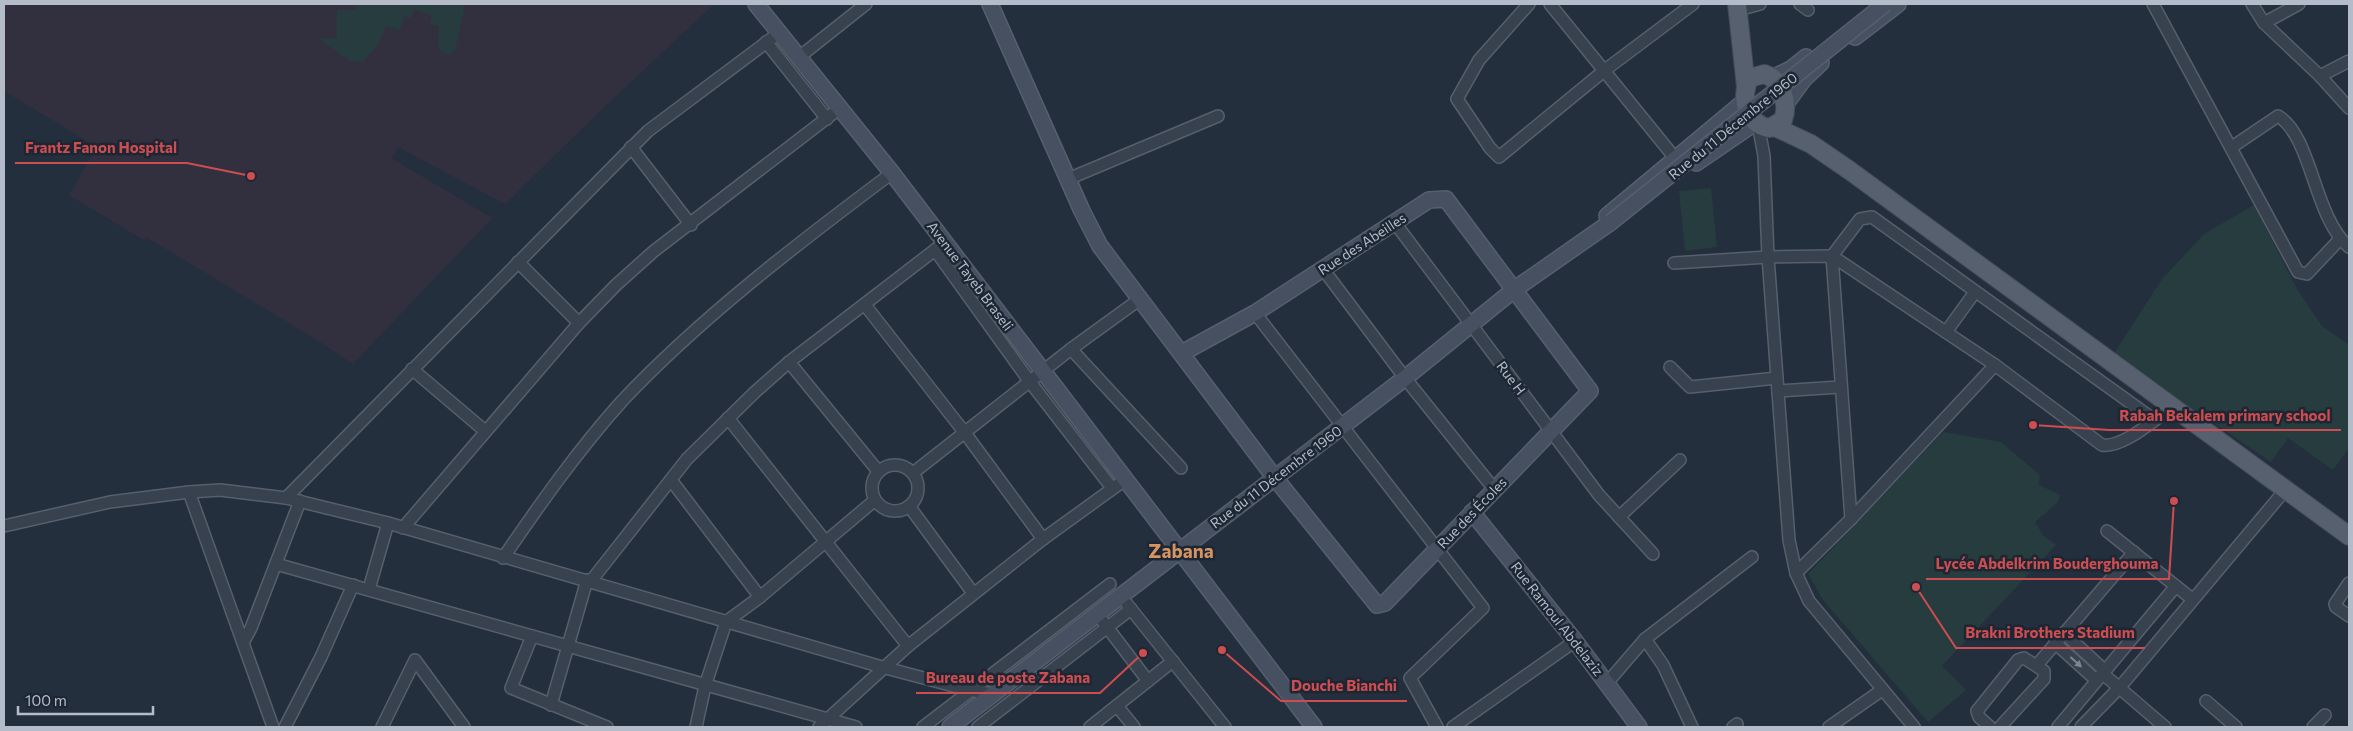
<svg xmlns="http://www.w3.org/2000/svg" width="2353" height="731" font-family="Commissioner,sans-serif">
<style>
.medical{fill:#32303f}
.green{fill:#263c3f}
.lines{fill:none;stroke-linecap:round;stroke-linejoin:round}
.street-casing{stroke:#565f6c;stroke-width:14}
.secondary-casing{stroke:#565f6c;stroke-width:18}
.primary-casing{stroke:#414a57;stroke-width:20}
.street{stroke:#38414e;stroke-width:11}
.secondary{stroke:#465061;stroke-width:15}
.primary{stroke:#56606e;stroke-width:18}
.secondary-bridge-casing{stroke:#565f6c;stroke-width:18;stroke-linecap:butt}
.secondary-bridge{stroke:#465061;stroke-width:15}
.oneway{fill:#7c8592}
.labels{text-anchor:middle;stroke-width:5;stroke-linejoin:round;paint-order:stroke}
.street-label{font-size:14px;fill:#b4bcc9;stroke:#1d2633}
.district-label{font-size:19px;font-weight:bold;fill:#d59563;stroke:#1d2633}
.leader{fill:none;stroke:#ce4d50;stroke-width:2}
.callout-dot{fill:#ce4d50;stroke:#1d2633;stroke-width:2}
.callout-label{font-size:15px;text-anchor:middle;font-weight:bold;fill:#ce4d50;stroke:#1d2633;stroke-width:5;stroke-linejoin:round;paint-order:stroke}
</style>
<rect width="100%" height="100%" fill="#242f3e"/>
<polygon class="medical" points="4,4 714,4 598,113 505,204 398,147 391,158 492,218 353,364 322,343 146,237 144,240 69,195 97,147 4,91"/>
<g class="green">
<polygon points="356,4 465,4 455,51 447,55 438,49 439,26 430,24 432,15 414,9 411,18 404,16 400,30 386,26 378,44 363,62 350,61 318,38 337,38 337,10 356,10"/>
<polygon points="1711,188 1717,247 1685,251 1679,191"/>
<polygon points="2254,205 2297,289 2322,326 2349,345 2349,448 2333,470 2288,438 2271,462 2113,355 2162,279 2204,234"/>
<polygon points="1943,432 2001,442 2040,475 2039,485 2060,495 2058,502 2035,522 2043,535 2056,545 1942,666 1966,690 1928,722 1823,600 1808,574"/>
</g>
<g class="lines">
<defs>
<g id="street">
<polyline points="1529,4 1479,60 1457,99 1490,148 1499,157 1605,70 1693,4"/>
<polyline points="1550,4 1670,152"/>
<polyline points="1800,4 1808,10"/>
<polyline points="2153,4 2298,272 2307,274 2340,239"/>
<polyline points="2252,4 2264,23 2320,76 2349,108"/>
<polyline points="1738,10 1760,4"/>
<polyline points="2264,23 2299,4"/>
<polyline points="766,42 827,119"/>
<polyline points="798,58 866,4"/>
<polyline points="2320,76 2349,61"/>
<polyline points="1758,124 1764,156 1768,257 1789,540 1796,573 1809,601 1914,727"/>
<polyline points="631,147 691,225"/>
<path d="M 2232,147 L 2278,116 C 2312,136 2314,218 2349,247"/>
<polyline points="1068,179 1218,116"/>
<polyline points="1395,223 1599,495 1653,554"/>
<polyline points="935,250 1030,382 1112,488"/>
<polyline points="518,262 579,323"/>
<path d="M 1674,263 L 1768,257 L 1832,256 L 1995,365 L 2102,445 C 2124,448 2154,419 2173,407"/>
<polyline points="1323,269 1405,378 1494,489"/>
<polyline points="865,305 965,433 1043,539"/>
<polyline points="1255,313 1483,608 1410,678 1437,727"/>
<polyline points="1946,332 1975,292"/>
<polyline points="1071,349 1181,468"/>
<polyline points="789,362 878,471"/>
<polyline points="1995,365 1851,519 1832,256 1860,219 1872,217 2153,419"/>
<polyline points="1670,367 1690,387 1777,378"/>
<polyline points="412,369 485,431"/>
<polyline points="1778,391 1840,387"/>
<polyline points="728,418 908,646"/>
<circle cx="895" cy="488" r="23"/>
<polyline points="913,473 1071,349 1140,299"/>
<polyline points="671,480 760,597"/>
<polyline points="189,492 273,727"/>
<polyline points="286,498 648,131 779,33"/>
<polyline points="909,506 973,593"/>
<polyline points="1619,517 1680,460"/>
<polyline points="4,526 110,502 189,492 220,490 286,498 388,523 882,667 969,690 993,694"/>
<polyline points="403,528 579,323 616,285 654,251 840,108"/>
<polyline points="2107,531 2192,599"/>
<path d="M 503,558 C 540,504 578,450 622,401 C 700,318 801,241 892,173"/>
<polyline points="276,564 856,727"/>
<polyline points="1796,573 1851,519"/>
<polyline points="591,581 687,459 755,392 789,362 944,243"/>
<polyline points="2349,583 2335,604 2336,607 2349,616"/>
<polyline points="369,589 388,523"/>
<polyline points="1127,604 1225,727"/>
<polyline points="1098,615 1148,681"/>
<polyline points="2064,633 2104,670"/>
<polyline points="532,636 511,688 607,727"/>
<polyline points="1645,639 1663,665 1692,727"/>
<polyline points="244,641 251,628 300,501"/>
<polyline points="2055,643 2096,680"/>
<polyline points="2037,665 2134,552"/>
<polyline points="2102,673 2165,727"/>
<polyline points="1607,683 1645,639 1752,557"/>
<polyline points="2206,701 2236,727"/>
<polyline points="551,705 587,580"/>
<polyline points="1117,706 1134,727"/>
<polyline points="285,727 321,657 353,585"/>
<polyline points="382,727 415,660 464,727"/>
<polyline points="696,727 705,686 726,622 760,597 875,500"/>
<polyline points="819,727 908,646 1043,539 1126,479"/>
<polyline points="923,727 1110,584"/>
<polyline points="978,727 1131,609"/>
<polyline points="1090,727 1173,661"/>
<polyline points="1453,727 1575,641"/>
<polyline points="1733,727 1737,724"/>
<polyline points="1829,727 1882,690"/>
<polyline points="1990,727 1979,717 1977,711 2018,660 2024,658 2044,671 2044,679 2000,727"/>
<polyline points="2058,727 2176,586"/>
<polyline points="2081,727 2120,687 2286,489"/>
<polyline points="2313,727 2325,715"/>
</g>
<g id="secondary">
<polyline points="756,4 892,173 1314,727"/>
<polyline points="990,4 1082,211 1100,246 1275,478 1377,605 1385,603 1590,391 1446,199 1429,200 1255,313 1182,353"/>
<polyline points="1855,37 1898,4"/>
<polyline points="1772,78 1791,69 1806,57"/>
<polyline points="1785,105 1804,79 1821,63"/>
<polyline points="1696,163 1756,122"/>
<polyline points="1607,216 1745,101"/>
<polyline points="1472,512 1575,641 1639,727"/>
<polyline points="950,727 1405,378 1515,289 1611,222"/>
</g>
<g id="primary">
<polyline points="1737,4 1746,87"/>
<path d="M 1764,74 C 1782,79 1789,104 1783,120 L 1770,128 C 1747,126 1739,95 1750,78 Z"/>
<polyline points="1775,127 1811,144 1849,170 2349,536"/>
</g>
</defs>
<use href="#street" class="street-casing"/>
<use href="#secondary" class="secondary-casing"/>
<use href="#primary" class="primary-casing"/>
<use href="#street" class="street"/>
<use href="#secondary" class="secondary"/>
<use href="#primary" class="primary"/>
<defs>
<polyline id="secondary-bridge" points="1611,222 1885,4"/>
</defs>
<use href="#secondary-bridge" class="secondary-bridge-casing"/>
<use href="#secondary-bridge" class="secondary-bridge"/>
</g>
<defs><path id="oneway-solid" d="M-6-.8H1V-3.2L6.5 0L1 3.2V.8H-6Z" transform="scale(1.25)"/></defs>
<use class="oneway" href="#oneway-solid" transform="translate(2076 662) rotate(42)"/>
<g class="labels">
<g class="street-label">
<text transform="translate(1733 126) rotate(-39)" y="5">Rue du 11 Décembre 1960</text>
<text transform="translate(1362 244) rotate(-33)" y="5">Rue des Abeilles</text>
<text transform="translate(970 276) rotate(53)" y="5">Avenue Tayeb Braseli</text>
<text transform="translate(1511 378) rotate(53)" y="5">Rue H</text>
<text transform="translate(1276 477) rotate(-37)" y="5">Rue du 11 Décembre 1960</text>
<text transform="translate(1472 513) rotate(-46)" y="5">Rue des Écoles</text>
<text transform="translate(1557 619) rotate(52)" y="5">Rue Ramoul Abdelaziz</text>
</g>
<g class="district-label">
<text x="1181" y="558">Zabana</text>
</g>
</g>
<path class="leader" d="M251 176L187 163H15M2033 425L2109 430H2341M2174 501L2169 579H1926M1916 587L1956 648H2145M1143 653L1100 693H916M1222 650L1281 701H1407"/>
<g class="callout-dot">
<circle cx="251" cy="176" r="5"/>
<circle cx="2033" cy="425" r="5"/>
<circle cx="2174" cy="501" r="5"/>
<circle cx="1916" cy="587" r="5"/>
<circle cx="1143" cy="653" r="5"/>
<circle cx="1222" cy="650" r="5"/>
</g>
<g class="callout-label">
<text x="101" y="153">Frantz Fanon Hospital</text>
<text x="2225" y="421">Rabah Bekalem primary school</text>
<text x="2047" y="569">Lycée Abdelkrim Bouderghouma</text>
<text x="2050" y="638">Brakni Brothers Stadium</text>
<text x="1008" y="683">Bureau de poste Zabana</text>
<text x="1344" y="691">Douche Bianchi</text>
</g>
<rect width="2353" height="731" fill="none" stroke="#b4bcc9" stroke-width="10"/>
<path d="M18 706v8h135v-8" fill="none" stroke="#b4bcc9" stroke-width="2.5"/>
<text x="25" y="706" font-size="15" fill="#b4bcc9" stroke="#1d2633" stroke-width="4" paint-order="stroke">100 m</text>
</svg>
